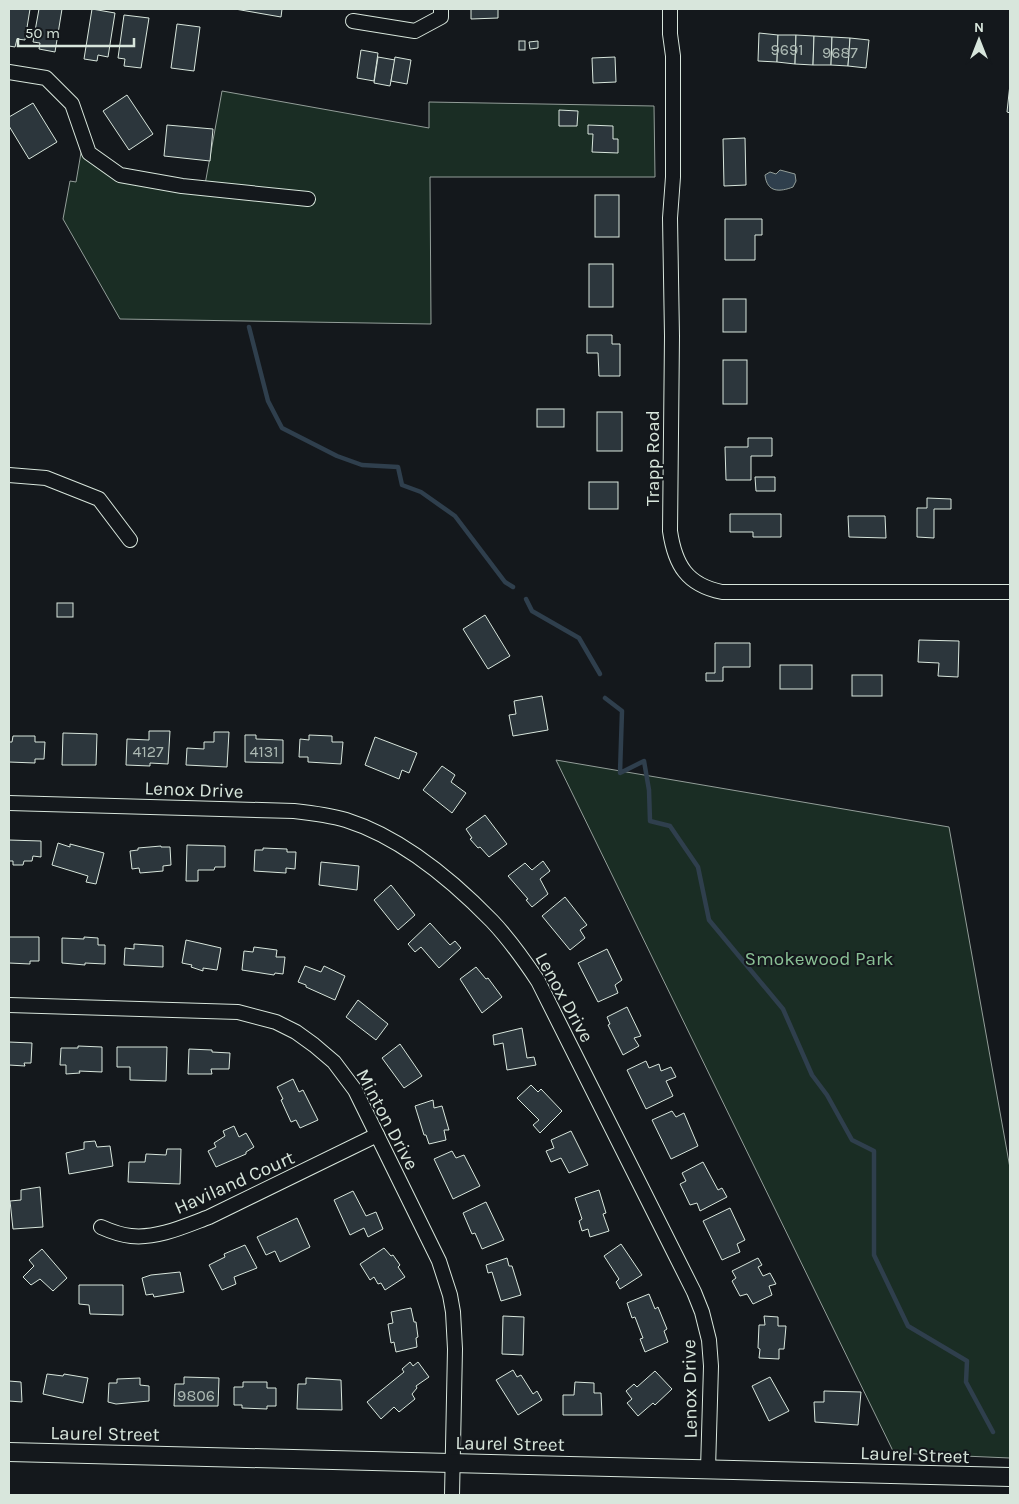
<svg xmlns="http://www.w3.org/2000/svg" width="1019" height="1504" font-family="Karla,sans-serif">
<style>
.green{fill:#1a2d24;stroke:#939e99}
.water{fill:#2f3f4d;stroke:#939e99}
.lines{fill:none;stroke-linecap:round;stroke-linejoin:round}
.stream{stroke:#2f3f4d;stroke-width:4.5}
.building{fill:#2c363c;stroke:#d8e6dc}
.minor-casing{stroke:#d8e6dc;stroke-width:16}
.tertiary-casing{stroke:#d8e6dc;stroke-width:20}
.minor{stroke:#14181c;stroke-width:14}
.tertiary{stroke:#14181c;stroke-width:18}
.labels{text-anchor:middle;stroke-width:4;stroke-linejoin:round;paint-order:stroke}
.number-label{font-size:16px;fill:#adbab4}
.street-label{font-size:19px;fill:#d8e6dc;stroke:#14181c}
.park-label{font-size:19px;fill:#8ac095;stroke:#14181c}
</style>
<rect width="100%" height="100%" fill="#14181c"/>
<g class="green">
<polygon points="222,91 429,128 429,102 654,106 655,177 430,177 431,324 120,319 63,219 70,181 76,182 83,141 102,164 204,190"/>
<polygon points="556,760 949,827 1010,1168 1010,1458 894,1453"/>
</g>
<path class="water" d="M 780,170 L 795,174 L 796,181 L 793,187 C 780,192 767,193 765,175 L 770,172 L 776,174 Z"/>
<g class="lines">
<g class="stream">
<polyline points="249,327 268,401 282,428 337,456 362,465 398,467 402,485 421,492 455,516 505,582 513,587"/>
<polyline points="526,599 532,611 579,638 600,674"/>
<polyline points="605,698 622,711 620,773 644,761 649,790 650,821 670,826 698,867 709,920 783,1009 812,1075 827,1095 852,1140 874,1151 874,1255 908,1326 967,1361 966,1382 993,1432"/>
</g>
</g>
<g class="building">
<polygon points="9,9 30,9 25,40 17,39 15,47 9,46"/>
<polygon points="39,9 62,9 55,52 39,49 40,43 33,42"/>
<polygon points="92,9 115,13 108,57 98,55 97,61 84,59"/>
<polygon points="235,9 282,9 281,17"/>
<polygon points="471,9 498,9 498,18 471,19"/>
<polygon points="124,15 149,18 141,68 124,66 125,59 118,58"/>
<polygon points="177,24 200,27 194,71 171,68"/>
<polygon points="759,33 778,35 777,62 758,61"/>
<polygon points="778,35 796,35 795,64 777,62"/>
<polygon points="796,35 814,36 813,65 795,64"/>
<polygon points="814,36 832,37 831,65 813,65"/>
<polygon points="832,37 850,38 848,66 831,65"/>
<polygon points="850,38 869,40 866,68 848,66"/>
<rect x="519" y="41" width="6" height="9"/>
<polygon points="538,41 538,48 530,49 529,42"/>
<polygon points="361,50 378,53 374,81 357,78"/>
<polygon points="378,57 395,60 390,86 374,83"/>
<polygon points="395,57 411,60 407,84 391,81"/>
<polygon points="615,57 616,82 593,83 592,58"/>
<polygon points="1010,84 1010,113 1007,112"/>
<polygon points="127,95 153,134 129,150 103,111"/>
<polygon points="33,103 57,142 29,159 9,126 9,117"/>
<polygon points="559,110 578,111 577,126 559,126"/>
<polygon points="167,125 213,129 210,161 164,156"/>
<polygon points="588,125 613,126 613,139 618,139 618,153 592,152 593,134 588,134"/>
<polygon points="745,138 746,185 724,186 723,139"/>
<rect x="595" y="195" width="24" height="42"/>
<polygon points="725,219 762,219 762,235 755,235 755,260 725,260"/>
<rect x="589" y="264" width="24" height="43"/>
<rect x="723" y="299" width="23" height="33"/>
<polygon points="587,335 612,335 612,344 620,344 620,376 599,376 598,353 587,353"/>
<rect x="723" y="360" width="24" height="44"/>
<rect x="537" y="409" width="27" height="18"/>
<rect x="597" y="412" width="25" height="39"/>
<polygon points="748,438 772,438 772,456 751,456 751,480 726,480 725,447 748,447"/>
<polygon points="755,477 775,477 775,491 756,491"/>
<rect x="589" y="482" width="29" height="27"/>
<polygon points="927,498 951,499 951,509 934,509 934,538 917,537 917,508 927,508"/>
<polygon points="730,514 781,514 781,537 753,537 753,532 730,532"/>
<polygon points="848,516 885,516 886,538 849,537"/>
<rect x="57" y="603" width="16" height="14"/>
<polygon points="485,615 510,656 488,669 463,629"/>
<polygon points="919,640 959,641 958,677 938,676 939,663 918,662"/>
<polygon points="715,643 750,643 750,667 723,667 723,681 706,681 706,673 715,673"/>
<rect x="780" y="665" width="32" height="24"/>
<rect x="852" y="675" width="30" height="21"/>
<polygon points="542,696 548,730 513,736 509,715 516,714 514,701"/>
<polygon points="149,731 170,731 168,764 150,763 150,766 126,765 127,739 149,740"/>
<polygon points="214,732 229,732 227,767 186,765 187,748 204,749 204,742 214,742"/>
<polygon points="63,733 97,734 96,765 62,765"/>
<polygon points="245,735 256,735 256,739 283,740 283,763 245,762"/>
<polygon points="309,735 332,736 332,742 343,742 341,764 308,762 308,757 299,757 300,739 309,740"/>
<polygon points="13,736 35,736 35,742 45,742 44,759 35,759 35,763 9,762 9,742 12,742"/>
<polygon points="375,737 417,753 409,773 402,770 399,779 365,765"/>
<polygon points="442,766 455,775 451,782 466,793 452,813 423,790"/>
<polygon points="485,815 507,844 489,857 480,847 478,848 470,839 472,838 466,829"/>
<polygon points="9,840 41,841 41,857 33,856 32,861 24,861 23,865 13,865 13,861 9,861"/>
<polygon points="58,843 70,847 70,844 104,853 96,884 86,882 88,876 52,865"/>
<polygon points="187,845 225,846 225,867 215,867 214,870 198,870 198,881 186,881"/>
<polygon points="161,846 161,847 170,847 171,865 163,866 163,871 140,873 139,868 132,869 130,851 138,850 138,848"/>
<polygon points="263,848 287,849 287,852 296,852 295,869 286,868 286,873 254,871 255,850 263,850"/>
<polygon points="543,861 550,871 540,879 548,894 532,907 526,900 528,899 508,876 525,863 532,870"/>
<polygon points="321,862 359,866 357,890 319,885"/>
<polygon points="391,885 415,915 398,930 374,900"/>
<polygon points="565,897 587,925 580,930 585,938 570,950 542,916"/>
<polygon points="430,923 450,945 455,941 461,948 439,968 421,947 415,952 408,944"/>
<polygon points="9,937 39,937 39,961 30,961 30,964 9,963"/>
<polygon points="84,937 98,938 98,945 105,945 105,964 85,963 85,965 62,963 62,938 84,939"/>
<polygon points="186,940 221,948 217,970 203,968 203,971 191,967 192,965 182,963"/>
<polygon points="134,944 163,946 163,967 124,965 125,948 134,949"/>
<polygon points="254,947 277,950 276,957 285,957 283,974 275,973 274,975 242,970 244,951 253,952"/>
<polygon points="607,949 622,980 615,985 618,993 598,1002 578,963"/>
<polygon points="305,966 321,972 324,966 345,976 335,1000 306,987 306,985 298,982"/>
<polygon points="476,967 486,979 488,978 502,997 482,1013 460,979"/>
<polygon points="358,1000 388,1024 376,1040 346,1017"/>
<polygon points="627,1007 641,1036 634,1038 639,1046 623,1055 608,1025 610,1024 607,1017"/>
<polygon points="522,1028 527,1058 534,1057 536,1065 507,1070 503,1043 494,1045 493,1035"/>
<polygon points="9,1042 32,1043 31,1063 24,1063 25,1066 9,1065"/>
<polygon points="400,1044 422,1076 404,1088 382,1058"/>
<polygon points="78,1046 102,1047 102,1072 79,1071 80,1073 66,1074 66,1065 60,1065 61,1048 78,1048"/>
<polygon points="117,1047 167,1047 166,1081 130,1080 130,1067 117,1067"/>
<polygon points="189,1049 212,1050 212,1052 230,1053 229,1069 211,1069 212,1074 188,1074"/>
<polygon points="646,1061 649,1068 659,1064 661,1071 671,1067 676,1077 666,1081 673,1096 646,1109 627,1070"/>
<polygon points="293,1079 299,1092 303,1090 318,1120 300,1128 296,1120 291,1122 281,1100 283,1099 277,1087"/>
<polygon points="531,1085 538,1092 541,1089 562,1111 540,1133 533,1125 539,1120 517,1098"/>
<polygon points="433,1100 434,1108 442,1106 449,1130 444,1130 446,1140 429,1144 426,1135 424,1135 415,1106"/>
<polygon points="672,1111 676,1117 684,1113 698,1146 671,1159 652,1120"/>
<polygon points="234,1126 239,1137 246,1133 254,1147 246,1152 246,1154 216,1167 208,1151 216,1147 214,1143 225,1136 223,1131"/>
<polygon points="571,1131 588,1165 569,1173 561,1158 551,1162 546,1151 554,1148 551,1140"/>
<polygon points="95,1141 97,1147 110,1146 113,1166 69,1174 66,1153 84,1149 84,1142"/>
<polygon points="167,1149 181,1149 180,1184 128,1182 129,1162 145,1162 146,1154 166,1155"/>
<polygon points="452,1151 456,1158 464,1155 480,1186 453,1199 434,1159"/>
<polygon points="703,1162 718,1190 722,1188 727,1197 700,1211 697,1203 690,1205 680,1184 686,1181 682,1173"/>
<polygon points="40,1187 43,1227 13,1229 10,1201 21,1200 21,1190"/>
<polygon points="599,1190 606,1213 603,1214 609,1231 590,1237 588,1229 582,1231 579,1221 582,1219 575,1198"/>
<polygon points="353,1191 366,1216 376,1212 383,1229 368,1237 364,1228 350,1235 334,1200"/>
<polygon points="486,1202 504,1240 482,1249 475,1233 472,1234 463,1213"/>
<polygon points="730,1208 745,1240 737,1244 740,1252 722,1260 703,1221"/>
<polygon points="297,1218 310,1247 280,1262 275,1251 266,1255 257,1237"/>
<polygon points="621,1244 642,1275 620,1289 616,1282 619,1279 604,1256"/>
<polygon points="245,1245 257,1268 234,1277 236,1284 222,1290 209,1265 225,1257 224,1254"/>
<polygon points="384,1248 391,1256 393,1255 400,1265 398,1267 405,1277 385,1290 381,1283 378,1284 374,1277 370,1280 360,1264"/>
<polygon points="42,1249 67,1278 53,1291 40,1279 31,1285 23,1277 34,1266 29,1260"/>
<polygon points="507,1258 509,1266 512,1266 521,1295 501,1301 492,1272 488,1273 486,1265"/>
<polygon points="758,1258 762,1265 758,1267 763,1276 770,1273 776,1284 769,1286 772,1295 753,1304 747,1294 740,1296 732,1281 736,1278 732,1271"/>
<polygon points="180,1272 184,1292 154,1297 153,1294 146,1295 142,1278 151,1275"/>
<polygon points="79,1285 123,1285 123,1315 90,1314 89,1305 79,1304"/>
<polygon points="649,1294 655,1309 658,1307 667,1329 664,1331 668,1342 645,1352 640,1339 643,1338 635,1317 632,1318 627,1303"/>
<polygon points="411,1308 414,1322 416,1322 418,1337 416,1338 417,1347 396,1352 394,1342 391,1343 388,1324 393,1323 391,1312"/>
<polygon points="503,1316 524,1317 523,1355 502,1354"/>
<polygon points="764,1316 778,1317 778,1326 786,1326 784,1349 779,1349 779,1359 759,1358 760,1349 758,1348 759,1325 765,1325"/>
<polygon points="410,1362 413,1366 418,1362 429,1377 416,1386 417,1388 412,1394 415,1399 399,1412 394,1407 381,1419 367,1402 404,1372 402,1369"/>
<polygon points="513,1370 517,1377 521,1375 533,1394 537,1391 542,1400 518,1415 496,1380"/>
<polygon points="655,1371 672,1389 655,1405 653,1403 638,1416 627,1403 632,1399 626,1391 634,1384 637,1387"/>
<polygon points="47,1374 63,1376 64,1374 88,1378 83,1403 43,1394"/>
<polygon points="184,1377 219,1378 218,1406 174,1406 175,1384 184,1384"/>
<polygon points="770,1377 789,1411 769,1421 752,1386"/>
<polygon points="140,1378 140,1385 149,1386 149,1401 116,1404 108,1402 109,1383 117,1383 117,1379"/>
<polygon points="306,1378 341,1380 342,1410 297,1409 298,1384 306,1384"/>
<polygon points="9,1381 21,1382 22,1402 9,1401"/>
<polygon points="243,1382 267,1382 267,1388 276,1388 276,1406 267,1406 267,1409 242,1408 242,1405 234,1405 234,1387 243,1387"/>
<polygon points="575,1382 594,1383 594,1393 601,1393 602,1415 563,1415 563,1395 574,1395"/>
<polygon points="824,1391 861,1392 858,1425 815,1422 814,1402 824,1402"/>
</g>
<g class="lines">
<defs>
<g id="minor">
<path d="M 670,9 L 670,34 L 673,56 L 673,177 L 670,218 L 672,336 L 670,531 C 675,565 687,585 722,592 L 1010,592"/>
<polyline points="353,21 415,31 441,17 441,9"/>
<polyline points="9,72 46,78 72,104 89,153 120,175 182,186 308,199"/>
<polyline points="9,475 46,478 99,499 130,540"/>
<path d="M 9,803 L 294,811 C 312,813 329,815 346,820 C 400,837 453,881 492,921 C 509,939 524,960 538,981 L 694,1292 L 702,1312 L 709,1340 L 711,1366 L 708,1469"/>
<polyline points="9,1005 238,1012 276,1022 296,1032 314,1045 334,1062 355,1090 439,1261 450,1295 453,1312 455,1349 452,1495"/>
<path d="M 101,1227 C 110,1231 120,1235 131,1236 C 157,1239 185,1226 209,1217 L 377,1135"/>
</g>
<polyline id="tertiary" points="9,1452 1010,1477"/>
</defs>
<use href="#minor" class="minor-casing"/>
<use href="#tertiary" class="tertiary-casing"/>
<use href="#minor" class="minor"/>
<use href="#tertiary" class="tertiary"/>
</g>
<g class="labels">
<g class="number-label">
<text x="787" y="55">9691</text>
<text x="840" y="58">9687</text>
<text x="148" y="757">4127</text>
<text x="264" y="757">4131</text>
<text x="196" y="1401">9806</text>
</g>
<g class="street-label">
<text transform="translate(652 458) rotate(-90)" y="7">Trapp Road</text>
<text transform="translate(194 789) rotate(2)" y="7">Lenox Drive</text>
<text transform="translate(565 997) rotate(61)" y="7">Lenox Drive</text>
<text transform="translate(388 1119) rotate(62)" y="7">Minton Drive</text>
<text transform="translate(234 1182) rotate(-24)" y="7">Haviland Court</text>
<text transform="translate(689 1389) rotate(-91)" y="7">Lenox Drive</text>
<text transform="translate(105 1433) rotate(1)" y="7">Laurel Street</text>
<text transform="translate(510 1443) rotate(1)" y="7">Laurel Street</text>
<text transform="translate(915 1454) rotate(2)" y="7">Laurel Street</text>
</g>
<g class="park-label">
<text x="819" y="965">Smokewood Park</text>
</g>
</g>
<rect width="1019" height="1504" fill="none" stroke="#d8e6dc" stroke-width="20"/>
<g transform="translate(979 40)" stroke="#14181c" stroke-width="4" paint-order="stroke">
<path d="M0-4L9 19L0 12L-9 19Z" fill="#d8e6dc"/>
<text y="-8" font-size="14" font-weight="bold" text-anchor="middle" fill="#d8e6dc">N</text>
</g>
<path d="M18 38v8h116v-8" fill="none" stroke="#d8e6dc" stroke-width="2.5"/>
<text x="25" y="38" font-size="15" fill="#d8e6dc" stroke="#14181c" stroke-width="4" paint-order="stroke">50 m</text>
</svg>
